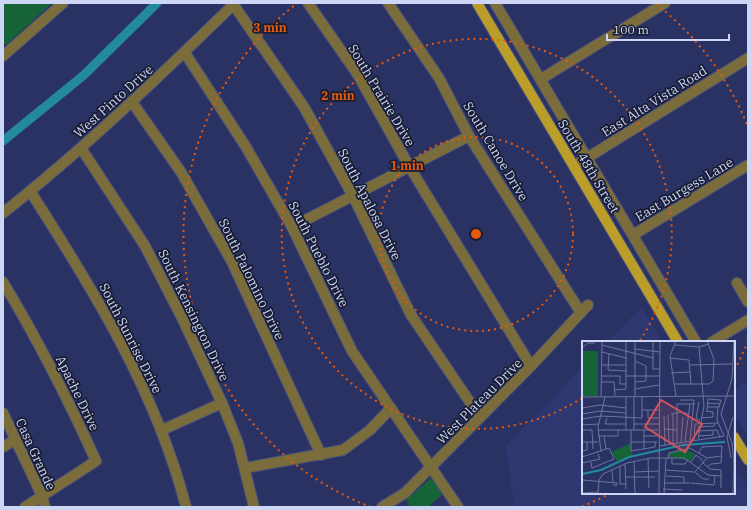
<svg xmlns="http://www.w3.org/2000/svg" width="751" height="510" font-family="'IBM Plex Serif',serif">
<style>
.built{fill:#2f3771}
.green{fill:#166338}
.lines{fill:none;stroke-linecap:round;stroke-linejoin:round}
.canal{stroke:#238a9d;stroke-width:9}
.minor-casing{stroke:#48507e;stroke-width:12}
.major-casing{stroke:#48507e;stroke-width:12}
.minor{stroke:#7a6c3b;stroke-width:10}
.major{stroke:#bb9e29;stroke-width:10}
.ring{fill:none;stroke:#e8590c;stroke-width:2;stroke-dasharray:2 4}
.labels{text-anchor:middle;stroke-width:3.5;stroke-linejoin:round;paint-order:stroke}
.street-label{font-size:13px;fill:#ced6f5;stroke:#181d33}
.inset-river{fill:none;stroke:#238a9d;stroke-width:2}
.inset-road{fill:none;stroke:#6c749e;stroke-width:1}
.view{fill:#d4545b;fill-opacity:0.15;stroke:#d4545b;stroke-width:2}
.inset-edge{fill:none;stroke:#ced6f5;stroke-width:2}
.centre{fill:#e8590c;stroke:#181d33;stroke-width:2}
.ring-label{font-size:12px;text-anchor:middle;font-weight:bold;fill:#e8590c;stroke:#181d33;stroke-width:3.5;stroke-linejoin:round;paint-order:stroke}
</style>
<rect width="100%" height="100%" fill="#2a3264"/>
<g class="built">
<polygon points="642,308 662,342 607,342 635,313"/>
<polygon points="583,367 583,493 734,493 734,467 748,491 748,507 514,507 506,446"/>
<polygon points="748,381 748,438 734,415 734,390"/>
</g>
<g class="green">
<polygon points="3,3 52,3 6,45 3,43"/>
<polygon points="433,476 444,493 431,504 430,507 410,507 406,500"/>
</g>
<g class="lines">
<polyline class="canal" points="3,141 84,75 157,3"/>
<defs>
<g id="minor">
<polyline points="308,3 358,75 409,166 531,366"/>
<polyline points="388,3 439,78 469,136 581,313"/>
<polyline points="495,3 696,342"/>
<polyline points="233,4 304,107 353,196 411,315 480,417"/>
<polyline points="185,53 246,147 292,227 352,351 458,507"/>
<polyline points="3,56 63,3"/>
<polyline points="541,79 665,3"/>
<polyline points="132,102 181,172 232,262 321,455"/>
<polyline points="81,148 145,246 183,320 222,403 238,443 254,507"/>
<polyline points="574,166 748,58"/>
<path d="M 30,191 C 93,289 157,393 186,507"/>
<path d="M 3,213 C 85,148 160,76 235,3"/>
<polyline points="292,227 469,136"/>
<polyline points="633,235 748,165"/>
<path d="M 3,282 C 38,340 68,399 96,461 L 25,507"/>
<polyline points="737,283 748,302"/>
<polyline points="712,342 748,320"/>
<polyline points="3,413 42,496 45,507"/>
<polyline points="162,430 222,403"/>
<polyline points="3,447 16,439"/>
<polyline points="245,468 343,450 370,430 391,408"/>
<polyline points="382,507 405,493 531,366 588,305"/>
</g>
<g id="major">
<polyline points="477,3 678,342"/>
<polyline points="734,437 748,460"/>
</g>
</defs>
<use href="#minor" class="minor-casing"/>
<use href="#major" class="major-casing"/>
<use href="#minor" class="minor"/>
<use href="#major" class="major"/>
</g>
<g class="ring">
<circle cx="476" cy="234" r="97"/>
<path d="M582 398A195 195 0 1 1 639 342"/>
<path d="M748 341A292 292 0 0 1 735 369M611 493A292 292 0 0 1 581 507M371 507A292 292 0 0 1 296 4M656 4A292 292 0 0 1 748 127"/>
</g>
<g class="labels">
<g class="street-label">
<text transform="translate(382 95) rotate(59)" y="5">South Prairie Drive</text>
<text transform="translate(113 101) rotate(-42)" y="5">West Pinto Drive</text>
<text transform="translate(654 101) rotate(-32)" y="5">East Alta Vista Road</text>
<text transform="translate(496 151) rotate(59)" y="5">South Canoe Drive</text>
<text transform="translate(589 166) rotate(59)" y="5">South 48th Street</text>
<text transform="translate(684 189) rotate(-31)" y="5">East Burgess Lane</text>
<text transform="translate(370 204) rotate(63)" y="5">South Apalosa Drive</text>
<text transform="translate(319 254) rotate(63)" y="5">South Pueblo Drive</text>
<text transform="translate(252 279) rotate(64)" y="5">South Palomino Drive</text>
<text transform="translate(194 315) rotate(64)" y="5">South Kensington Drive</text>
<text transform="translate(131 338) rotate(63)" y="5">South Sunrise Drive</text>
<text transform="translate(78 393) rotate(64)" y="5">Apache Drive</text>
<text transform="translate(479 401) rotate(-45)" y="5">West Plateau Drive</text>
<text transform="translate(36 454) rotate(65)" y="5">Casa Grande</text>
</g>
</g>
<g transform="translate(582 341)">
<rect width="153" height="153" fill="#2a3264"/>
<path d="M 0,10 L 16,10 L 16,55 L 0,55 ZM 49,102 L 50,114 L 35,120 L 29,111 ZM 104,108 L 113,113 L 109,120 L 87,116 L 87,112 Z" fill="#166338"/>
<path class="inset-river" d="M 0,133 L 19,129 L 47,116 L 101,104 L 143,101"/>
<path class="inset-road" d="M 71,0 L 71,28 L 78,28M 94,0 L 88,15 L 94,55M 20,4 L 71,17M 93,4 L 117,6 L 127,3M 0,7 L 6,2 L 13,2M 53,8 L 78,11M 20,11 L 44,17M 27,12 L 26,29 L 44,30M 88,17 L 107,19 L 109,43M 20,24 L 43,24M 108,24 L 150,23M 89,32 L 108,31M 19,35 L 38,35 L 38,43 L 44,43M 44,35 L 77,35M 19,41 L 32,41 L 33,55M 53,41 L 64,40 L 64,25 L 53,20M 93,43 L 127,43 L 131,40 L 132,18 L 125,0M 53,48 L 77,44M 33,49 L 44,48 L 44,0M 19,55 L 20,0M 53,55 L 53,0M 0,56 L 153,55M 44,56 L 44,89M 52,56 L 52,89M 98,59 L 112,59 L 108,99M 117,61 L 114,77 L 118,79M 125,62 L 138,63M 0,67 L 18,64 L 44,67M 60,69 L 78,69M 66,69 L 66,77 L 77,77M 125,70 L 126,58 L 139,59 L 137,66 L 126,66M 0,73 L 18,70 L 44,72M 89,73 L 99,71 L 106,73M 86,74 L 87,104M 82,75 L 83,105M 25,77 L 23,83 L 44,83M 119,77 L 131,76 L 131,71 L 124,70M 0,78 L 19,75 L 60,77 L 60,56M 52,83 L 78,83M 0,84 L 17,83M 116,86 L 132,85 L 133,83M 82,88 L 95,89M 0,89 L 10,89 L 11,108M 16,89 L 76,89M 49,89 L 49,110 L 73,106 L 73,101M 116,90 L 135,89 L 138,97M 16,95 L 36,95 L 36,89M 22,95 L 24,108M 62,95 L 76,95M 116,95 L 131,94 L 131,90M 116,98 L 122,65 L 117,6M 112,99 L 113,83 L 136,82M 103,100 L 108,63M 0,101 L 16,101M 49,101 L 75,101M 99,101 L 101,76M 95,102 L 95,63 L 113,63M 91,103 L 91,73M 152,104 L 153,39M 77,105 L 142,95 L 135,79 L 136,66M 62,108 L 62,89M 0,110 L 5,109 L 5,101M 19,111 L 16,86 L 23,56M 117,112 L 120,106 L 140,105 L 139,122 L 129,123 L 125,126M 0,116 L 27,107 L 32,118 L 10,127 L 9,121M 86,117 L 87,112 L 108,107 L 125,117M 90,117 L 90,123 L 103,123 L 106,119M 149,117 L 145,96 L 151,76M 66,118 L 67,147M 52,121 L 53,153M 109,121 L 114,114 L 121,120M 120,121 L 128,128 L 139,129 L 139,147M 0,122 L 18,118 L 16,113M 152,122 L 150,102 L 139,73 L 150,38 L 152,0M 43,123 L 44,148M 38,125 L 38,143 L 44,143M 30,129 L 31,141M 84,129 L 112,131M 53,131 L 77,130M 113,131 L 125,117 L 139,115M 113,131 L 121,138 L 127,138M 84,135 L 102,136 L 102,142M 44,136 L 73,136M 0,139 L 35,142 L 35,144 L 31,144M 82,142 L 108,142M 109,142 L 132,144 L 133,135M 81,148 L 100,149M 0,152 L 16,151M 16,153 L 17,139 L 21,133 L 45,122 L 69,117 L 102,117 L 126,134 L 139,135M 77,153 L 78,0M 82,153 L 84,117M 151,153 L 152,120"/>
<path class="view" d="M 79,59 L 120,83 L 103,111 L 63,86 Z"/>
<rect width="153" height="153" class="inset-edge"/>
</g>
<circle cx="476" cy="234" r="6" class="centre"/>
<g class="ring-label">
<text x="270" y="32">3 min</text>
<text x="338" y="100">2 min</text>
<text x="407" y="170">1 min</text>
</g>
<rect width="751" height="510" fill="none" stroke="#ced6f5" stroke-width="8"/>
<path d="M607 34v6h122v-6" fill="none" stroke="#ced6f5" stroke-width="2"/>
<text x="613" y="34" font-size="12" fill="#ced6f5" stroke="#181d33" stroke-width="3" paint-order="stroke">100 m</text>
</svg>
